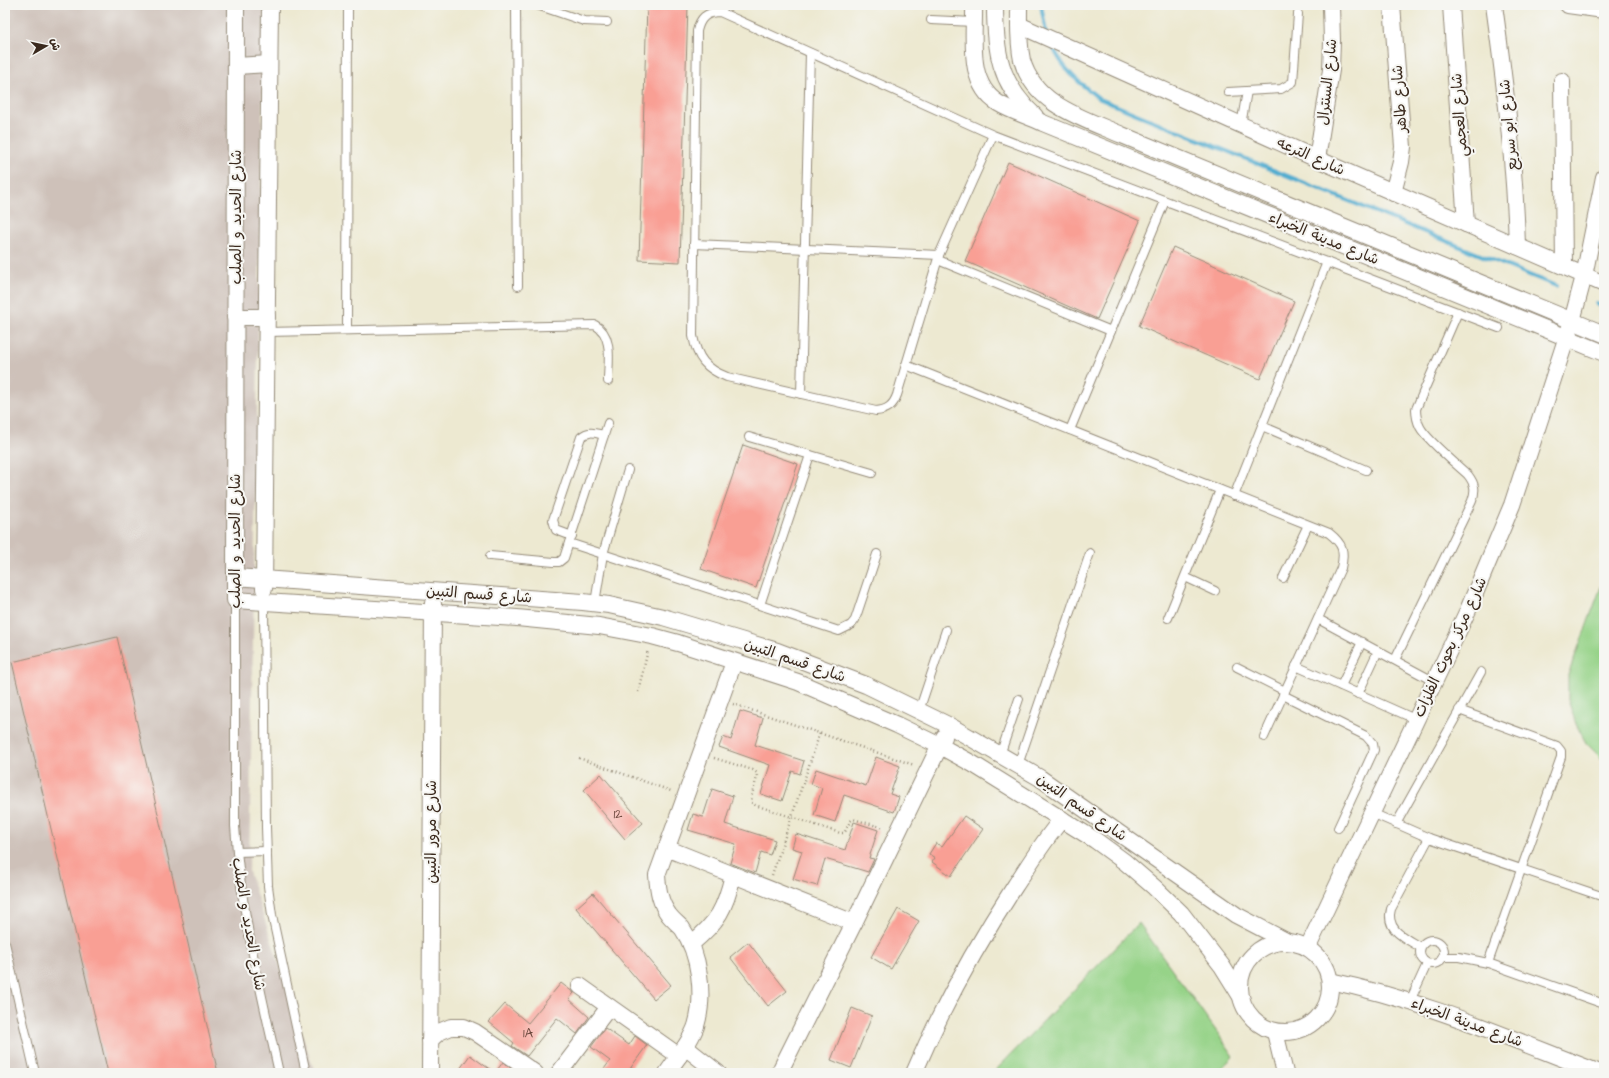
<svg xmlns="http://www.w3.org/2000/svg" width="1609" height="1078" font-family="'Architects Daughter','Playpen Sans Arabic',sans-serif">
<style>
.industrial{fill:#cec1b9}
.green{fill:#96d388;stroke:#687e53}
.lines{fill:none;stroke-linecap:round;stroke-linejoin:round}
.stream{stroke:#52add0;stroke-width:4}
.building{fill:#f99f94}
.service-casing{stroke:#948a78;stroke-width:10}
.minor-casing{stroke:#948a78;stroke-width:18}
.path{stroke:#948a78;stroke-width:2.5;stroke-dasharray:1 3;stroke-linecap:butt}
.service{stroke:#fff;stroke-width:8}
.minor{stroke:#fff;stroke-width:16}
.labels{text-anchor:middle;stroke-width:4;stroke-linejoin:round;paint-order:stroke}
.number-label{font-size:13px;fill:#6a473c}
.street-label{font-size:15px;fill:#3b2a1e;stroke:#f6f6f2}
</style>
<rect width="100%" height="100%" fill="#f6f6f2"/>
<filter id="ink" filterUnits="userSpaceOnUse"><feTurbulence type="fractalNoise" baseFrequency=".025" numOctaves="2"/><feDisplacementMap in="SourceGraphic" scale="8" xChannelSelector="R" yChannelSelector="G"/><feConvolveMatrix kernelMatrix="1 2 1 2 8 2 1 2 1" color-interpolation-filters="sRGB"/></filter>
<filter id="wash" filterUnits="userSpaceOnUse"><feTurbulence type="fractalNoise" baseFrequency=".012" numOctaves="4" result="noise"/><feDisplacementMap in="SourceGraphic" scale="16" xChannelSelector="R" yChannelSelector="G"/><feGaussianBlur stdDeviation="0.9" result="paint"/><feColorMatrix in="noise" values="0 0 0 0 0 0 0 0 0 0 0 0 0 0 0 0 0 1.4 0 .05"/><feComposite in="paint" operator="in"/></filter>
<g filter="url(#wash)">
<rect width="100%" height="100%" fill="#ede9d1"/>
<polygon class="industrial" points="5,5 264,5 249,872 315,1073 5,1073"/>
<g class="green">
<polygon points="1604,579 1604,761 1586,743 1576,724 1568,700 1568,675"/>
<polygon points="1139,923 1234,1056 1216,1073 993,1073"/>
</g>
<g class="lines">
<g class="stream">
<polyline points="1041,5 1046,32"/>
<path d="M 1052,45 C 1063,70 1079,83 1100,99 L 1556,286"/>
<polyline points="1597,304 1604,308"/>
</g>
</g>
<g id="blocks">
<g class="building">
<polygon points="647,5 688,5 680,262 639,260"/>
<polygon points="1008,162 1140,221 1097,319 965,261"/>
<polygon points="1173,247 1294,301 1260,379 1139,326"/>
<polygon points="743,445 798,464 756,588 701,569"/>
<polygon points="117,637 218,1073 108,1073 12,662"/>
<polygon points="740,711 763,718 755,745 804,761 800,774 792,771 782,801 761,794 770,765 719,747 723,737 731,740"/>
<polygon points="876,757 900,766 890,794 899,797 894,812 844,795 835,822 814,815 822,788 811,784 816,769 866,786"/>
<polygon points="601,774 643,823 625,839 584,790"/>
<polygon points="712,789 733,796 725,824 775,840 770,855 761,852 755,873 730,863 736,844 688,830 693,814 703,817"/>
<polygon points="964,816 983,829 951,876 932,862 935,858 929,854 936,843 942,847"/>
<polygon points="854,822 878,830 869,858 874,859 868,872 825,859 817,886 793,879 802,851 792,848 796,834 845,850"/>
<polygon points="593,893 671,985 654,999 576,908"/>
<polygon points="898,909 919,921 891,969 871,957"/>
<polygon points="748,942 787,991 768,1006 730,957"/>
<polygon points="561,983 574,993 569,999 589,1017 577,1034 557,1018 527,1056 512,1046 514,1043 489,1022 505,1004 528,1023"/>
<polygon points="852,1008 872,1016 851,1068 831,1060"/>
<polygon points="605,1028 629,1045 635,1036 647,1045 627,1073 601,1073 610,1061 591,1047"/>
<polygon points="470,1055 495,1073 503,1062 515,1071 514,1073 457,1073"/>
</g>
</g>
</g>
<g filter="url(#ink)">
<use href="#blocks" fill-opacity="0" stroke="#948a78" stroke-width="1"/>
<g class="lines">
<defs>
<g id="service">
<polyline points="516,5 518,286"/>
<polyline points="537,5 584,21 607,22"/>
<polyline points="931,20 974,22"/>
<polyline points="1228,92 1281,89 1293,82 1298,14"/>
<polyline points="1241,125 1247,91"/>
<path d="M 993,135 L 939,255 L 897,395 C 893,406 887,410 876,411 L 727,377 C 706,369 697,358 693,336 L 697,31 C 700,18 706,12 720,12 L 993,135 L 1499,328"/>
<polyline points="694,244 939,255"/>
<polyline points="938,260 1111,331"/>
<polyline points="347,330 348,5"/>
<path d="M 267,332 L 595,325 C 614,335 608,363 608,381"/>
<path d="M 906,365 L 1329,533 C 1343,544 1345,551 1341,568 L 1264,737"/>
<polyline points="801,394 810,53"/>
<polyline points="1262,426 1366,470"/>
<polyline points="1070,430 1165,201"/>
<polyline points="749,437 872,473"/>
<polyline points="1234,496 1327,262"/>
<path d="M 572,536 L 556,530 L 553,520 L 581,437 C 589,430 595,433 604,435"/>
<polyline points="569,543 839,631 851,625 855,620 877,554"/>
<polyline points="490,556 554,562 559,562 564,558 608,423"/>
<polyline points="1185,577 1215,591"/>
<polyline points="1283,578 1308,525"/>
<path d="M 235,600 L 235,826 C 240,910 261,991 279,1073"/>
<polyline points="264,603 266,827 268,886 272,915 306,1073"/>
<polyline points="595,603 603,554 628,470"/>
<polyline points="760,605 810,455"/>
<polyline points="1168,618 1220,490"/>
<polyline points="1318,619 1435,682"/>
<path d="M 1395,660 L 1472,501 C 1476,490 1475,484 1468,475 C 1456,464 1426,439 1420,427 C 1417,421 1416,415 1416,409 L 1458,312"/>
<polyline points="1296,666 1417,720"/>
<polyline points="1237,667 1285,691"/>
<polyline points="1341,686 1362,642"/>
<polyline points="1358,694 1378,651"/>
<polyline points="1283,695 1366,736 1373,744 1374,750 1338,828"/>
<polyline points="1459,710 1557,746 1561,751 1561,757 1488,963"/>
<polyline points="919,711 946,630"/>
<polyline points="1000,755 1019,699"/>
<polyline points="1018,765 1090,553"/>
<polyline points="1372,813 1429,838 1604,897"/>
<polyline points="1396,824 1481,672"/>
<polyline points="237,852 267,851"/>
<circle cx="1432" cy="952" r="12"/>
<polyline points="5,943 35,1073"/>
<path d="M 1420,947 C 1405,938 1385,930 1391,909 L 1429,838"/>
<polyline points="1443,957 1459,957 1488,963 1604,1004"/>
<polyline points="1410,1001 1427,964"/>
</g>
<g id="minor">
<polyline points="236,5 235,600 517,618 599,626 652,636 678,643 798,682 897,725 940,746 973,764 1095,840 1125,862 1154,887 1181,913 1222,966 1240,995"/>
<path d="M 974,5 C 975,37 966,83 998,103 C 1011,111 1028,116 1043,123 L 1604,353"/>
<path d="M 995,5 C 995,50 999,84 1035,116"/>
<path d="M 1019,5 C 1019,23 1018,42 1022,60 C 1034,105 1085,119 1122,135 L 1604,334"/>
<polyline points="1392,5 1403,147 1401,162 1393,193"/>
<polyline points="1451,5 1466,224"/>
<path d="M 1494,5 C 1505,85 1515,165 1517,246"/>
<polyline points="1568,5 1604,10"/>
<polyline points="1019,25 1317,159 1604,284"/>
<polyline points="236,66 269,64"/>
<polyline points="1562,81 1564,266"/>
<polyline points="1317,159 1331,70 1332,41 1331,5"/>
<polyline points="235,317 267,317"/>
<polyline points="235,577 583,602 609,605 663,617 740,640 777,651 866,685 950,726 1040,778 1236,915 1286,941"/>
<polyline points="264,589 270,5"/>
<polyline points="666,848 854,923"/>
<circle cx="1285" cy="987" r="45"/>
<path d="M 691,944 C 718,922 725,909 733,875"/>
<polyline points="1308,947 1446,657 1468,610 1512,505 1572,321 1584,276 1604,177"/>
<path d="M 1330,981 C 1424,1000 1511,1039 1600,1073"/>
<polyline points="580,986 679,1056"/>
<polyline points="1275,1032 1285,1073"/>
<polyline points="430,1040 439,1032 451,1027 464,1027 475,1032 535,1073"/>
<polyline points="685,1047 718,1073"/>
<polyline points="430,1073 433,603"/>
<polyline points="559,1073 609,1007"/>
<path d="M 667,1073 C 677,1058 690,1043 696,1026 C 705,996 700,954 682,928 C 678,924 673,920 669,915 C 660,903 658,890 657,875 L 734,662"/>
<polyline points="779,1073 854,923 944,737"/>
<path d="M 914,1073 C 942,1007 976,946 1015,886 C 1030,863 1044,840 1062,819"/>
</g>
</defs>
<use href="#service" class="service-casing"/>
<use href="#minor" class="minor-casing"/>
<g class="path">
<polyline points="638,692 648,650"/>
<polyline points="733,704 914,765"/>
<polyline points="579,758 671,791"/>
<path d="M 714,758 L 753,770 L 757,773 C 757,783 751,792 751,802 L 755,805 L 840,833 L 844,833 C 848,828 848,822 853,819 L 884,828"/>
<polyline points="772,875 820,733"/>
</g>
<use href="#service" class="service"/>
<use href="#minor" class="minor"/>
</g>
</g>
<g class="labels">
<g class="number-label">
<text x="618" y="818">12</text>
<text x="528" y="1037">1A</text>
</g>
<g class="street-label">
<text transform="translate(1327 82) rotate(-84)" y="5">شارع السنترال</text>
<text transform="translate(1399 99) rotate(-94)" y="5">شارع طاهر</text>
<text transform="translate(1459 115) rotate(-94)" y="5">شارع العجمي</text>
<text transform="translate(1508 125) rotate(-95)" y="5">شارع ابو سريع</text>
<text transform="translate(1311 156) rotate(24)" y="5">شارع الترعه</text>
<text transform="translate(236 217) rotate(-90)" y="5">شارع الحديد و الصلب</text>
<text transform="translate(1324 238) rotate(22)" y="5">شارع مدينة الخبراء</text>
<text transform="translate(235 541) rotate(-90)" y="5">شارع الحديد و الصلب</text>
<text transform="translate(479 594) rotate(4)" y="5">شارع قسم التبين</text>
<text transform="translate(1450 647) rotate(-65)" y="5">شارع مركز بحوث الفلزات</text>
<text transform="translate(795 660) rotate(19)" y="5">شارع قسم التبين</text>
<text transform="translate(1082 807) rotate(35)" y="5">شارع قسم التبين</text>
<text transform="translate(431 832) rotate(-90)" y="5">شارع مرور التبين</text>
<text transform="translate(249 924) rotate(80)" y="5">شارع الحديد و الصلب</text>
<text transform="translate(1467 1022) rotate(20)" y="5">شارع مدينة الخبراء</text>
</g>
</g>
<rect width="1609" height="1078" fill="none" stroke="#f6f6f2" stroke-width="20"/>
<g transform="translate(46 46) rotate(81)" stroke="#f6f6f2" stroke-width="3" paint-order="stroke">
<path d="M0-3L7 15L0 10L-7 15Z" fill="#3b2a1e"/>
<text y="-6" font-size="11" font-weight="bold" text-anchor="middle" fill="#3b2a1e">ش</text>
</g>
</svg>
